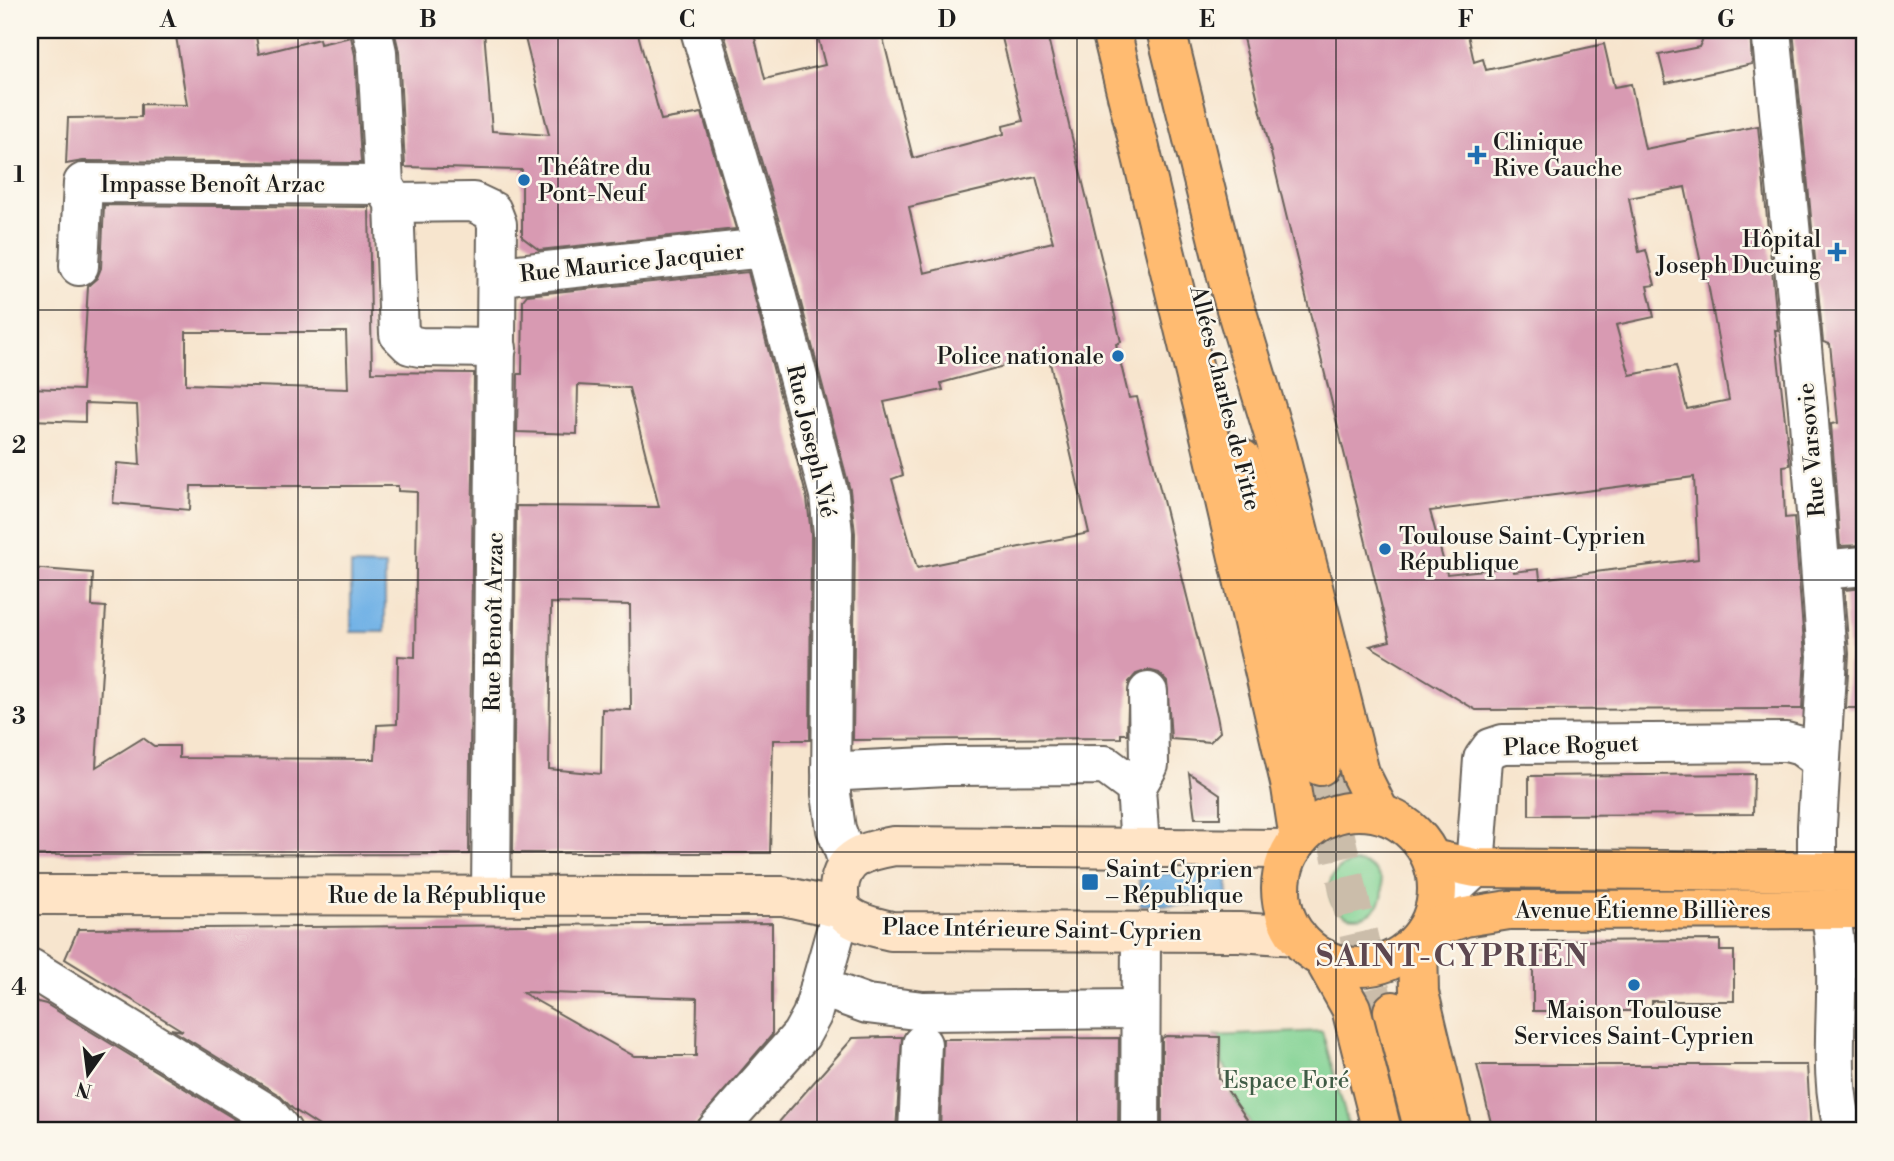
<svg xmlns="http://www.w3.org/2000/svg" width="1894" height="1161" font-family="'Libre Bodoni',serif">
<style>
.green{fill:#80d192;stroke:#4e7657;stroke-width:2}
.water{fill:#72b2e6;stroke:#476781;stroke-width:2}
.building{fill:#d89ab2;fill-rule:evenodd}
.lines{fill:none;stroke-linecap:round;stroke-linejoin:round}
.primary-tunnel{stroke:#cbbdaa;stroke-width:38;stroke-dasharray:38 19;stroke-linecap:butt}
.street-casing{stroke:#69625a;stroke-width:42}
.secondary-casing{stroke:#69625a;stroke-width:42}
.primary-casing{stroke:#69625a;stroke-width:42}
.street{stroke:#fff;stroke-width:38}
.secondary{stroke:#ffe4c6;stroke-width:38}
.primary{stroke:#ffbb71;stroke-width:38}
.grid{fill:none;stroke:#1c1c1c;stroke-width:2;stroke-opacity:0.55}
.poi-dot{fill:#1f6fb2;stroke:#fbf7ec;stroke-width:2.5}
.labels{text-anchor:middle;stroke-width:5;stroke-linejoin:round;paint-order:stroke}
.poi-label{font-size:23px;fill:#1c1c1c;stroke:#fbf7ec;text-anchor:start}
.street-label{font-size:23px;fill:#1c1c1c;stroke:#fbf7ec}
.park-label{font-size:23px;fill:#3f5b45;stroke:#fbf7ec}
.district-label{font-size:30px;font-weight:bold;letter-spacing:2px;fill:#5e4850;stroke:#fbf7ec}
.neatline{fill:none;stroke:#1c1c1c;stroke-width:2.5}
.grid-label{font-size:23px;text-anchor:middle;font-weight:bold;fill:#1c1c1c}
</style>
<rect width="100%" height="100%" fill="#fbf7ec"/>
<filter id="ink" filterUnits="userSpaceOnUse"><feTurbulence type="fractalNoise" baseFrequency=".0143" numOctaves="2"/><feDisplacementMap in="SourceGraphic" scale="14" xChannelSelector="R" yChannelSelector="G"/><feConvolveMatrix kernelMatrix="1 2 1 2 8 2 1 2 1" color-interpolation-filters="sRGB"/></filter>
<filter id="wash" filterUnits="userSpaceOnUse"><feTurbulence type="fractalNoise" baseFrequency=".00686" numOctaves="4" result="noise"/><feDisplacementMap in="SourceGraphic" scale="28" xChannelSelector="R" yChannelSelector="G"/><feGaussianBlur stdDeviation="1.57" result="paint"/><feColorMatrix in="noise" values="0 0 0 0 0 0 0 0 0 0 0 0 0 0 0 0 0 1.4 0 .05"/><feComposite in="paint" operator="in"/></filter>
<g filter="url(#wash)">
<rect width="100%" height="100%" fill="#f7e5ce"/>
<g class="green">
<circle cx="1356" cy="890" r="27"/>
<polygon points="1322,1031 1350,1131 1255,1131 1231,1094 1239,1089 1222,1062 1222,1044 1215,1036"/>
</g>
<g class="water">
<polygon points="351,565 385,566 385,632 351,632"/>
<polygon points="1228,872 1228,904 1140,905 1139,874"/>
</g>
<g id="blocks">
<g class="building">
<polygon points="175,30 255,30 259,54 319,39 320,44 351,37 355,55 361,163 83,161 66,164 68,118 141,117 141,104 187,105"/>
<polygon points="394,30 484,30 492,131 549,135 523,30 637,30 661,120 702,113 736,229 539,250 522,237 522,170 405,167 399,51"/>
<path d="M 723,30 L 753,30 L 765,79 L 825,65 L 816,30 L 881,30 L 913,158 L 1004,134 L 1003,126 L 1023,121 L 1000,30 L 1046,30 L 1113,307 L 1121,342 L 1116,344 L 1129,398 L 1137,397 L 1217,716 L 1220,732 L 1210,742 L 1171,739 L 1167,681 L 1159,673 L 1148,670 L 1136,674 L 1129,682 L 1127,734 L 1121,734 L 1121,738 L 853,740 L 855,533 L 850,490 L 785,242 ZM 1036,177 L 1053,242 L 924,273 L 909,207 ZM 1048,354 L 1089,533 L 917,568 L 892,479 L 903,475 L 884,402 L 943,390 L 941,383 Z"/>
<path d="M 1241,30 L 1467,30 L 1474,62 L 1483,59 L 1486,70 L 1604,44 L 1614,87 L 1631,84 L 1645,149 L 1758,126 L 1778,331 L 1775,330 L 1790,465 L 1783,466 L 1785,518 L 1794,517 L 1805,656 L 1802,709 L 1476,710 L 1370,646 L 1390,641 ZM 1685,187 L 1704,278 L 1707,278 L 1729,400 L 1687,409 L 1676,366 L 1630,375 L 1616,325 L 1654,317 L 1647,286 L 1655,285 L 1646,250 L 1639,252 L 1629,198 ZM 1694,477 L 1698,559 L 1540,579 L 1539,569 L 1514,572 L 1513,567 L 1447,574 L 1430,511 Z"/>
<polygon points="1707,30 1750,30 1752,64 1666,83 1659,55 1699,47"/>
<polygon points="1793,30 1864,30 1864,545 1840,546 1831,424 1838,423 1830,344 1823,342"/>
<path d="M 104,205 L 369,207 L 372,372 L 474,373 L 469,854 L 30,855 L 30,568 L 93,573 L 92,606 L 106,607 L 96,767 L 143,738 L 154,746 L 179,746 L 179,758 L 375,759 L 377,725 L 397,724 L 398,656 L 415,657 L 417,492 L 398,491 L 398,486 L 191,486 L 190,510 L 113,503 L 117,463 L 140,465 L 137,405 L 85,403 L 85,422 L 30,420 L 30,388 L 82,390 L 88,286 L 97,278 L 101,268 ZM 186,332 L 346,332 L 348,389 L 186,384 Z"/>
<path d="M 748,272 L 807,499 L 811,534 L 810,740 L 773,740 L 770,853 L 513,853 L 516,506 L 659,507 L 629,388 L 578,385 L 577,434 L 517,432 L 518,374 L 522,374 L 523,300 L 527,295 ZM 551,603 L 630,605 L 631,710 L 602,709 L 601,774 L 549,769 Z"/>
<polygon points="1864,588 1864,708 1846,708 1849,654 1844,590"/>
<polygon points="1189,773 1220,794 1220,818 1195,818"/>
<polygon points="1754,774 1753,814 1529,815 1529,776"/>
<path d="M 772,923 L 772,1035 L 690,1131 L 327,1131 L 293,1109 L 279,1095 L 171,1029 L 183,1031 L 65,959 L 78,929 ZM 521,992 L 697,998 L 696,1056 L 634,1056 Z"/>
<polygon points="1720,940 1720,951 1734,951 1734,1001 1652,1001 1652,1008 1644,1011 1533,1011 1533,952 1549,952 1548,941"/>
<polygon points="30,1000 46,1004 254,1131 30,1131"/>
<polygon points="1166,1036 1220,1037 1219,1078 1255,1131 1162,1131 1162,1038"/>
<polygon points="887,1037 902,1037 896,1131 771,1131 853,1038"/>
<polygon points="1119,1038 1118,1131 940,1131 943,1039"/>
<polygon points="1477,1065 1807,1065 1811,1131 1493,1131"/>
</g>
</g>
</g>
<g filter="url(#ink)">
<use href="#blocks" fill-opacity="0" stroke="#69625a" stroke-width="2"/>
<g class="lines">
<polyline class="primary-tunnel" points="1320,766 1377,1016"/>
<defs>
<g id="street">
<polyline points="372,30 377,52 384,185 394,203 399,334 410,345 420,347 497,348"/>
<polyline points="700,30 764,248 829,495 833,533 831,794 836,829 848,862"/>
<polyline points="1771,30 1808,409 1827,656 1817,826 1817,871"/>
<polyline points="394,203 473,202 492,211 497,224 491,895"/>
<polyline points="79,266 83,183 384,185"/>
<polyline points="499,276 764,248"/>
<polyline points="1822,570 1864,566"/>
<polyline points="831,769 845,771 947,766 1105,765 1136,788 1140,846"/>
<polyline points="1136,788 1149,765 1148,692"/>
<polyline points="1437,903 1475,868 1483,759 1491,748 1503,744 1786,742 1801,746 1820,760"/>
<path d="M 1829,909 C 1847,982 1823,1059 1844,1131"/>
<polyline points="30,968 268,1114 282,1131"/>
<polyline points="820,987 867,1004 923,1011 1140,1009"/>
<polyline points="716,1131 801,1035 812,1015 842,909"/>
<polyline points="918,1131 922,1044"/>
<polyline points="1140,1131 1141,933"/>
</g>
<g id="secondary">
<path d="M 1292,849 L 894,846 C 867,851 842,856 839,888 C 839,894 839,904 842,909 C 852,924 876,927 891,931 L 1239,932 L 1297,936"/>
<polyline points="30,895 757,896 783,896 842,909"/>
</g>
<g id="primary">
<polyline points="1111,30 1204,410 1291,787 1299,839"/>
<polyline points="1166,30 1230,289 1277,445 1360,773 1380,813"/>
<polyline points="1242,459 1320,766"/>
<circle cx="1359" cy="889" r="78"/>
<polyline points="1432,859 1475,868 1864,872"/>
<polyline points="1425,931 1465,917 1509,910 1864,909"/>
<polyline points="1418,941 1419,993 1452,1131"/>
<polyline points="1323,958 1351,1008 1382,1131"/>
<polyline points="1393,1011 1424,1131"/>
</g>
</defs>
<use href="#street" class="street-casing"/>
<use href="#secondary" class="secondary-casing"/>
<use href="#primary" class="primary-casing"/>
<use href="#street" class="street"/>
<use href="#secondary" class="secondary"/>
<use href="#primary" class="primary"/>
</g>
</g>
<path class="grid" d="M 298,30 L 298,1131M 558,30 L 558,1131M 817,30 L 817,1131M 1077,30 L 1077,1131M 1336,30 L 1336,1131M 1596,30 L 1596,1131M 30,310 L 1864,310M 30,580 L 1864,580M 30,852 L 1864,852"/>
<g class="poi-dot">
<path d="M1473.5 144.5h7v7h7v7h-7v7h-7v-7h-7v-7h7z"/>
<circle cx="524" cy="180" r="7"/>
<path d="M1833.5 241.5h7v7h7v7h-7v7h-7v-7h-7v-7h7z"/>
<circle cx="1118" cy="356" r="7"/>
<circle cx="1385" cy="549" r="7"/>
<rect x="1081" y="873" width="18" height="18" rx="3.5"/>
<circle cx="1634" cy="985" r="7"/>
</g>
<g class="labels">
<g class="poi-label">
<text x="1493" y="150">Clinique<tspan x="1493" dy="26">Rive Gauche</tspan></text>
<text x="538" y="175">Théâtre du<tspan x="538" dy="26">Pont-Neuf</tspan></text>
<text x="1821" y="247" text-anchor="end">Hôpital<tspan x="1821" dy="26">Joseph Ducuing</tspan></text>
<text x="1104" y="364" text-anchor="end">Police nationale</text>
<text x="1399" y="544">Toulouse Saint-Cyprien<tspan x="1399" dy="26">République</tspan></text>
<text x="1106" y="877">Saint-Cyprien<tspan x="1106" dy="26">– République</tspan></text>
<text x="1634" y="1018" text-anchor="middle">Maison Toulouse<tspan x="1634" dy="26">Services Saint-Cyprien</tspan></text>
</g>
<g class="street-label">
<text x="213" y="192">Impasse Benoît Arzac</text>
<text transform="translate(632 262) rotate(-6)" y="8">Rue Maurice Jacquier</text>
<text transform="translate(1226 398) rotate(76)" y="8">Allées Charles de Fitte</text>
<text transform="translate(812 441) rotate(77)" y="8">Rue Joseph Vié</text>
<text transform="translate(1811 450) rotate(-95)" y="8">Rue Varsovie</text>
<text transform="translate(493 622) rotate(-89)" y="8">Rue Benoît Arzac</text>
<text transform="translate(1571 745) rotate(-2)" y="8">Place Roguet</text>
<text x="437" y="903">Rue de la République</text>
<text x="1643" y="918">Avenue Étienne Billières</text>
<text transform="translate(1042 929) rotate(1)" y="8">Place Intérieure Saint-Cyprien</text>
</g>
<g class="park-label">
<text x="1286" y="1088">Espace Foré</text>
</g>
<g class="district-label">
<text x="1453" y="966">SAINT-CYPRIEN</text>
</g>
</g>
<rect width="1894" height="1161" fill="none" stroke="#fbf7ec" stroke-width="77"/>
<g transform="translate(88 1074) rotate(194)" stroke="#fbf7ec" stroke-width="5" paint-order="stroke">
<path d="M0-5L12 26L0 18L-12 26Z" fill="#1c1c1c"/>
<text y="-10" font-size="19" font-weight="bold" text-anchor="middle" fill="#1c1c1c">N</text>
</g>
<rect x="38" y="38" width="1818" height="1084" class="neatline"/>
<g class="grid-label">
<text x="168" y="27">A</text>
<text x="428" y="27">B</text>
<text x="687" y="27">C</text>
<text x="947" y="27">D</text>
<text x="1207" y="27">E</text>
<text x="1466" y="27">F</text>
<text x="1726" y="27">G</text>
<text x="19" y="182">1</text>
<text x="19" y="453">2</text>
<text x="19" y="724">3</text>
<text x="19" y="995">4</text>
</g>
</svg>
